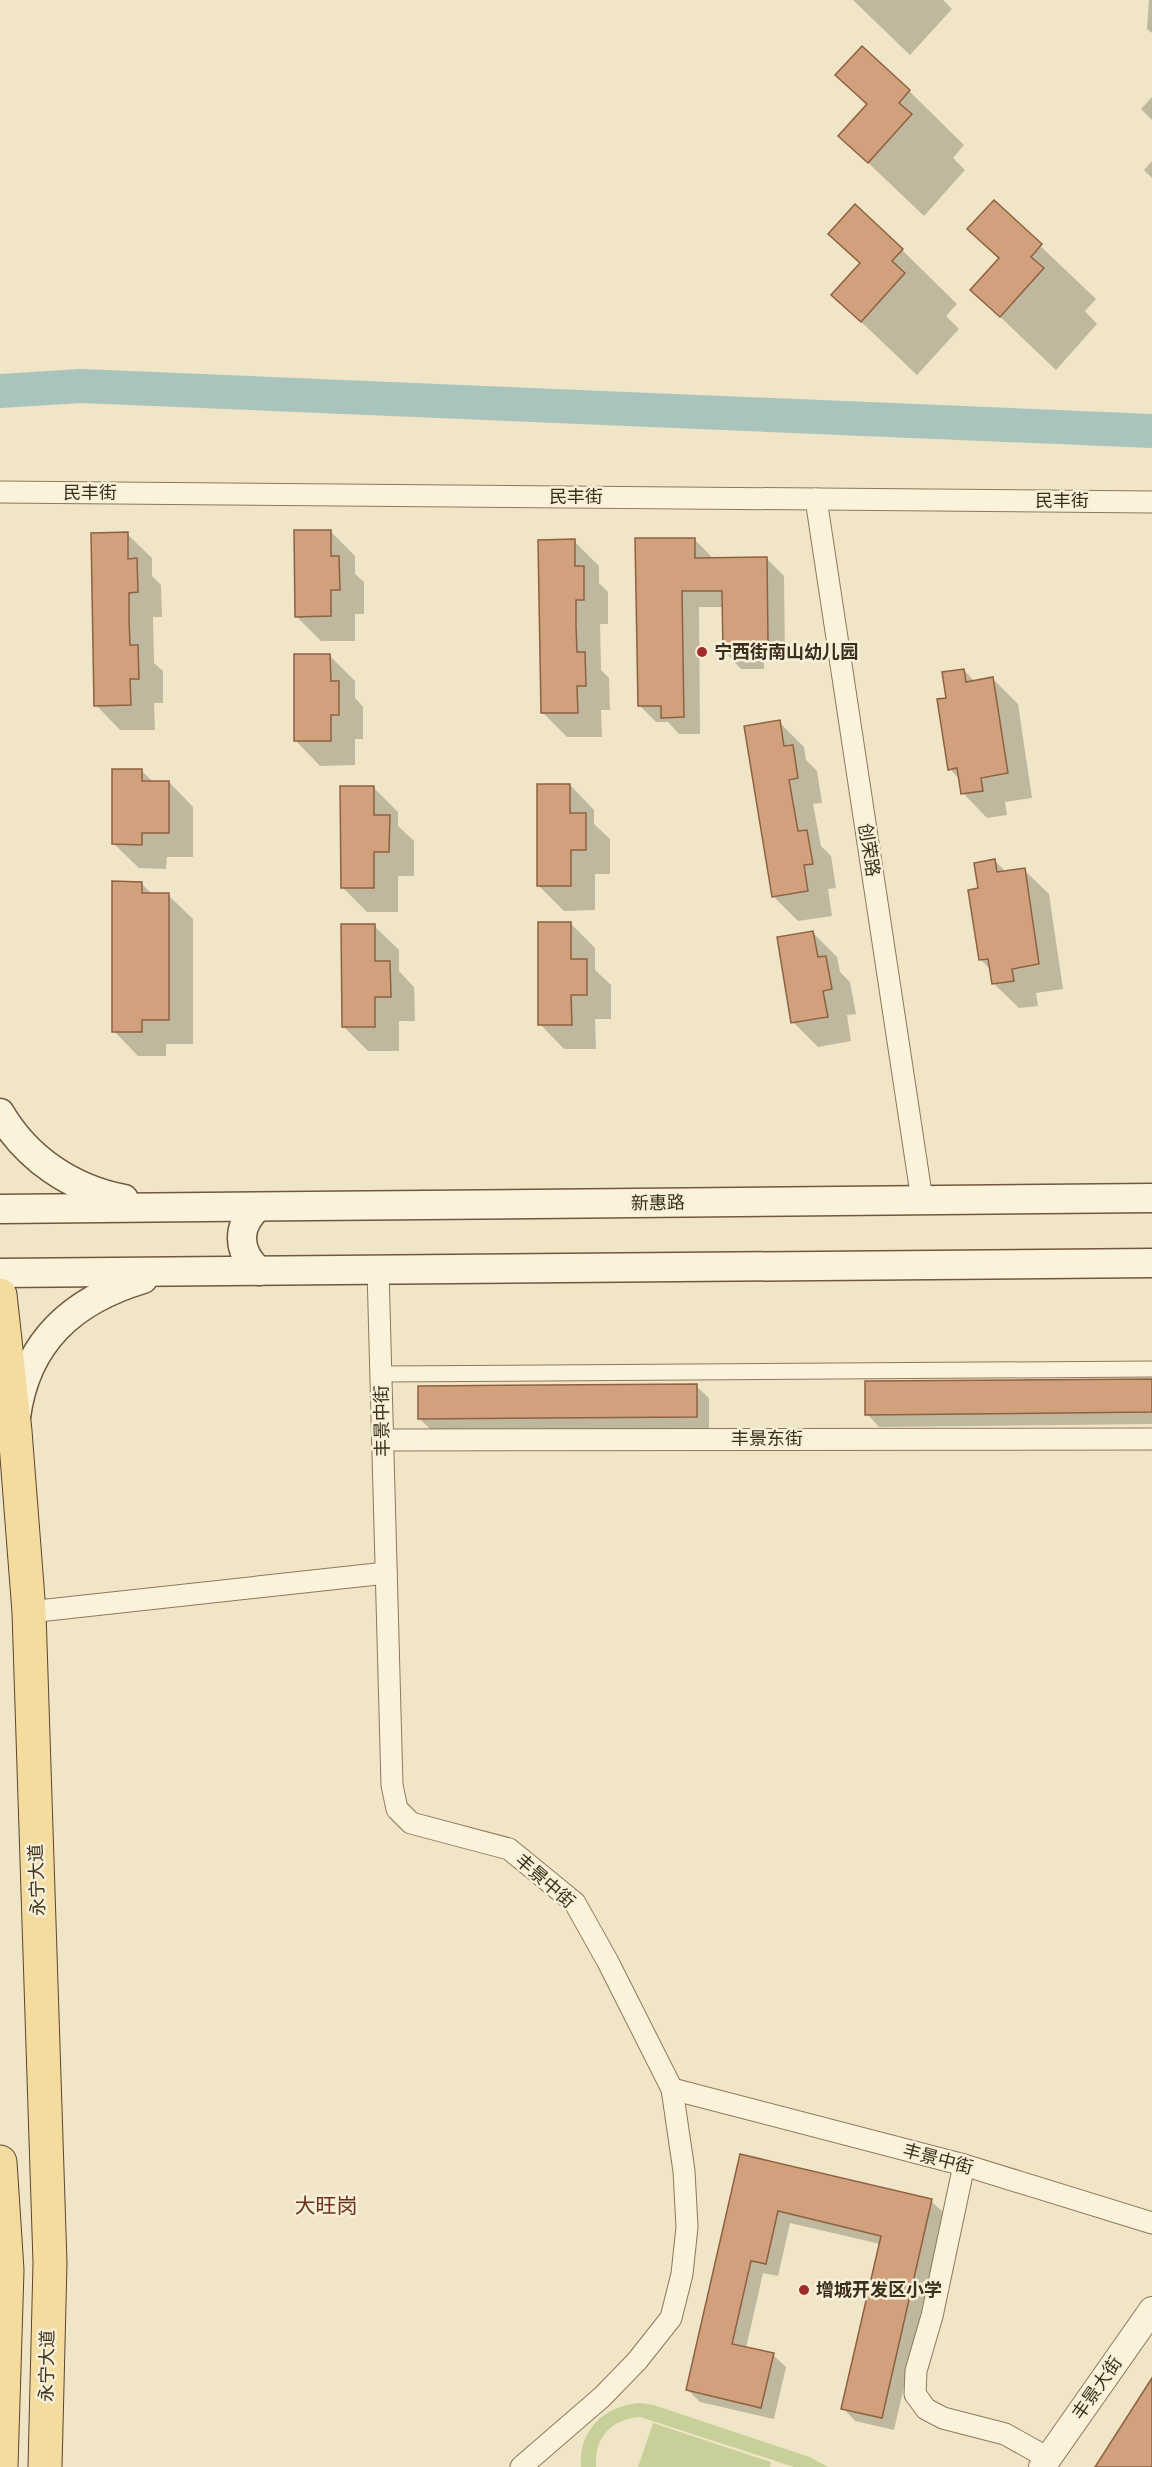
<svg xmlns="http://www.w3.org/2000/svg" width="1152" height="2467" font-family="'Crimson Pro','Noto Sans SC',serif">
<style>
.green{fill:#c8d09a}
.shadow{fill:#0003}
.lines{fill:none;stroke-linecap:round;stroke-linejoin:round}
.river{stroke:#a8c4bd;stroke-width:34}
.building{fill:#d0a17c;stroke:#8e6140;stroke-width:1.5}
.pedestrian-casing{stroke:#8e785b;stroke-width:17}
.minor-casing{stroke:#8e785b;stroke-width:23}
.tertiary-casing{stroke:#8e785b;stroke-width:28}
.secondary-casing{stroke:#70583e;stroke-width:31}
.primary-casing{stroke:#5b452f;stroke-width:35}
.pedestrian{stroke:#faf2db;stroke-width:15}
.minor{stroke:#faf2db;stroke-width:21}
.tertiary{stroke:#faf2db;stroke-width:26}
.secondary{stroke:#faf2db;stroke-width:28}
.primary{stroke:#f4dc9e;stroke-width:33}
.poi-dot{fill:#a02b28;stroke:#f7efd7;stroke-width:2}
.labels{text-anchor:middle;stroke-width:5;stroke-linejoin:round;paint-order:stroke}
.street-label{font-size:18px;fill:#3d2f1f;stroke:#f7efd7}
.poi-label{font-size:18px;font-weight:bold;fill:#3d2f1f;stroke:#f7efd7;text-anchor:start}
.quarter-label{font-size:21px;fill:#6c301d;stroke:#f7efd7}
</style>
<rect width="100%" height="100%" fill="#f1e5c7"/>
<g class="green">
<path d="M 640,2403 L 654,2405 L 810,2457 L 828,2467 L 794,2467 L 640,2417 C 611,2419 594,2438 596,2467 L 581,2467 C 578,2430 605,2405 640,2403 Z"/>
<polygon points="653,2423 771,2462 770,2467 638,2467"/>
</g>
<g class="shadow">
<polygon points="853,0 943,0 952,9 910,55"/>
<polygon points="1149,0 1152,0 1152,33 1147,29"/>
<polygon points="862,48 909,91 964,145 953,158 965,170 924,216 840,136 867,106 837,75"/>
<polygon points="1152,97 1152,120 1141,109"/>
<polygon points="1152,161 1152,178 1144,170"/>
<polygon points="994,202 1096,299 1085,311 1097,324 1056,370 972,290 1000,260 969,229"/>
<polygon points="830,234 902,250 957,304 946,316 959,329 917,375 833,295 861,264"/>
<polygon points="330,531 355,556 355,574 364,582 364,614 355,614 355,641 321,641 296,616"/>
<polygon points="127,534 152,558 152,576 161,585 162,617 153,617 154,663 163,671 163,703 154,703 155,730 120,730 96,705"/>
<polygon points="694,539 711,556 711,559 767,559 784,576 785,658 764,659 764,669 741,669 725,652 724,607 699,607 700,734 679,734 668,722 656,722 639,705"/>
<polygon points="574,541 599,566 599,583 608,592 608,624 600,624 601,670 609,678 610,710 601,710 602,737 567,737 543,713"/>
<polygon points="330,656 355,681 355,698 363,707 363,739 355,739 355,765 320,766 296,741"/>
<polygon points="964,670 975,682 993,679 1018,704 1032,798 1005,802 1007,815 987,818 963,793 960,780 950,769 948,699"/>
<polygon points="779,722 804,747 806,760 817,771 822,803 813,804 821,846 831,856 836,888 828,889 832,916 798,921 774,897"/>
<polygon points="142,771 153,782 169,782 193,807 193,857 167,857 166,869 139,868 114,844"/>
<polygon points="570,785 594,810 594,824 610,839 610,874 595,874 595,910 564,911 539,886"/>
<polygon points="373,787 398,812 398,826 414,841 414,876 398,876 398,912 367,912 343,888"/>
<polygon points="995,861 1006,872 1024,870 1049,894 1063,989 1036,993 1038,1006 1019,1008 994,984 992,971 981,960 979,890"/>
<polygon points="141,883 153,895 168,895 193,919 193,1044 166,1044 166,1056 138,1056 114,1031"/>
<polygon points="571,924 595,948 595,970 611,985 611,1019 595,1019 596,1049 564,1049 540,1024"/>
<polygon points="374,926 399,950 399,971 414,987 415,1021 399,1021 399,1051 368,1051 343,1026"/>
<polygon points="813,933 837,957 840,972 850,982 856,1014 847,1015 851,1041 818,1047 793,1022"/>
<polygon points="1152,1380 1152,1424 879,1427 867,1414"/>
<polygon points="696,1386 709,1398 709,1429 432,1431 420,1419"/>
<polygon points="741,2156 931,2201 944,2213 894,2430 855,2421 843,2408 880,2244 790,2223 778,2276 763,2273 746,2348 773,2355 786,2367 774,2419 700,2402 688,2390"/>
</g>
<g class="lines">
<polyline class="river" points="0,391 81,386 1152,431"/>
</g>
<g class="building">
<polygon points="862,46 910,90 899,103 912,114 868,163 838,136 867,104 835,75"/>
<polygon points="994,200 1042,244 1031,257 1044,268 1000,317 970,290 999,258 967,229"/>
<polygon points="855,204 903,249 892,261 905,273 861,322 831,295 860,263 828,234"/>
<polygon points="294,530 331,530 331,556 339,556 340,590 331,590 331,616 295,617"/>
<polygon points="128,532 128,559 137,558 138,592 129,593 129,619 130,645 138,645 139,679 130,679 131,705 94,706 91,533"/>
<polygon points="635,538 695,538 695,558 767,557 768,642 748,642 748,652 723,653 722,591 682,591 684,717 661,718 661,706 638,706"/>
<polygon points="575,539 575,566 584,566 584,600 576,600 576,626 577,652 585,652 586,686 577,686 578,713 541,713 538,540"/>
<polygon points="294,654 330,654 331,681 339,681 339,715 331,715 331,741 294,741"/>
<polygon points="964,669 966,682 993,677 1008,773 981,778 983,791 961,794 957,768 948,770 937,699 946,698 942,672"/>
<polygon points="780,720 784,746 793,745 798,778 789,780 798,831 807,830 813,864 804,865 808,891 772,897 744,726"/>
<polygon points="112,769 142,769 142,781 169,781 169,833 142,833 142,845 112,844"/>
<polygon points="537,784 570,784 570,813 586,813 586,850 571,850 571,886 537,886"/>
<polygon points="340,786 374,786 374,815 390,815 389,852 374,852 374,888 341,888"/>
<polygon points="995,859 997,872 1025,868 1039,964 1012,969 1014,981 992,984 988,959 979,960 968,890 978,888 974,863"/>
<polygon points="112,881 142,882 142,893 169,893 169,1020 142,1020 142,1032 112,1032"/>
<polygon points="538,922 571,922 571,959 587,959 587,995 571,995 572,1025 538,1025"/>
<polygon points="341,924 375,924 375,961 390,961 391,997 375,997 375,1027 342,1027"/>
<polygon points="813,931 818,957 826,956 832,989 823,991 828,1017 791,1023 777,937"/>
<polygon points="1152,1379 1152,1412 865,1415 865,1381"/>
<polygon points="697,1384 697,1417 418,1419 418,1386"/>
<polygon points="740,2154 932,2199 882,2418 841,2409 881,2236 778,2211 766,2264 751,2261 732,2344 774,2353 761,2408 686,2390"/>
<polygon points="1152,2378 1152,2467 1095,2467"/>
</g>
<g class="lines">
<defs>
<polyline id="pedestrian" points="381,1374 1152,1369"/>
<g id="minor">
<polyline points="0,492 1152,502"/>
<polyline points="816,499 922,1200"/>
<polyline points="378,1270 392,1785 397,1809 411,1823 509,1849 575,1903 608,1962 672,2089 684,2171 687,2227 682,2274 671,2318 637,2361 602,2397 521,2467"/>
<polyline points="383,1440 1152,1439"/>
<polyline points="29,1612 386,1573"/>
<polyline points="672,2089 964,2165 1152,2223"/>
<polyline points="964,2165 932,2316 916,2371 915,2394 926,2409 943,2418 1005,2434 1048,2458"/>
</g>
<polyline id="tertiary" points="1042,2467 1152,2310"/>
<g id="secondary">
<path d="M 0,1113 C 27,1159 72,1189 124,1199"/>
<path d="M 258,1207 C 236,1226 237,1252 259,1271"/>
<polyline points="0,1209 1152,1198"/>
<polyline points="0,1273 1152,1263"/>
<path d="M 16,1417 C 26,1341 73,1300 143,1279"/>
</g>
<g id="primary">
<polyline points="0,1295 15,1431 29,1612 50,2263 45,2467"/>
<polyline points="0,2162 7,2270 1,2467"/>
</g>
</defs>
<use href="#pedestrian" class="pedestrian-casing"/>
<use href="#minor" class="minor-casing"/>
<use href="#tertiary" class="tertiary-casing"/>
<use href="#secondary" class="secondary-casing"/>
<use href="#primary" class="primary-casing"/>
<use href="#pedestrian" class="pedestrian"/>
<use href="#minor" class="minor"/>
<use href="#tertiary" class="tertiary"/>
<use href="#secondary" class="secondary"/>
<use href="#primary" class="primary"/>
</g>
<g class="poi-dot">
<circle cx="702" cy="652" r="6"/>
<circle cx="804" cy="2290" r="6"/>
</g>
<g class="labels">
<g class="street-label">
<text x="90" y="499">民丰街</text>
<text x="576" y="503">民丰街</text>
<text x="1062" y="507">民丰街</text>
<text transform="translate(869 850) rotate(81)" y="6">创荣路</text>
<text transform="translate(658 1203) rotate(-1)" y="6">新惠路</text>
<text transform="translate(382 1421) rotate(-91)" y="6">丰景中街</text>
<text x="767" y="1445">丰景东街</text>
<text transform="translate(37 1880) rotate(-92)" y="6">永宁大道</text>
<text transform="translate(545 1881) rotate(41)" y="6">丰景中街</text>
<text transform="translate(938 2159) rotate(15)" y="6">丰景中街</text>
<text transform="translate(47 2366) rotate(-89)" y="6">永宁大道</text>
<text transform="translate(1097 2388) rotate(-55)" y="6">丰景大街</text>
</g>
<g class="poi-label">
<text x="714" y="658">宁西街南山幼儿园</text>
<text x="816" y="2296">增城开发区小学</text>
</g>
<g class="quarter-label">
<text x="326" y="2213">大旺岗</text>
</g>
</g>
</svg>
